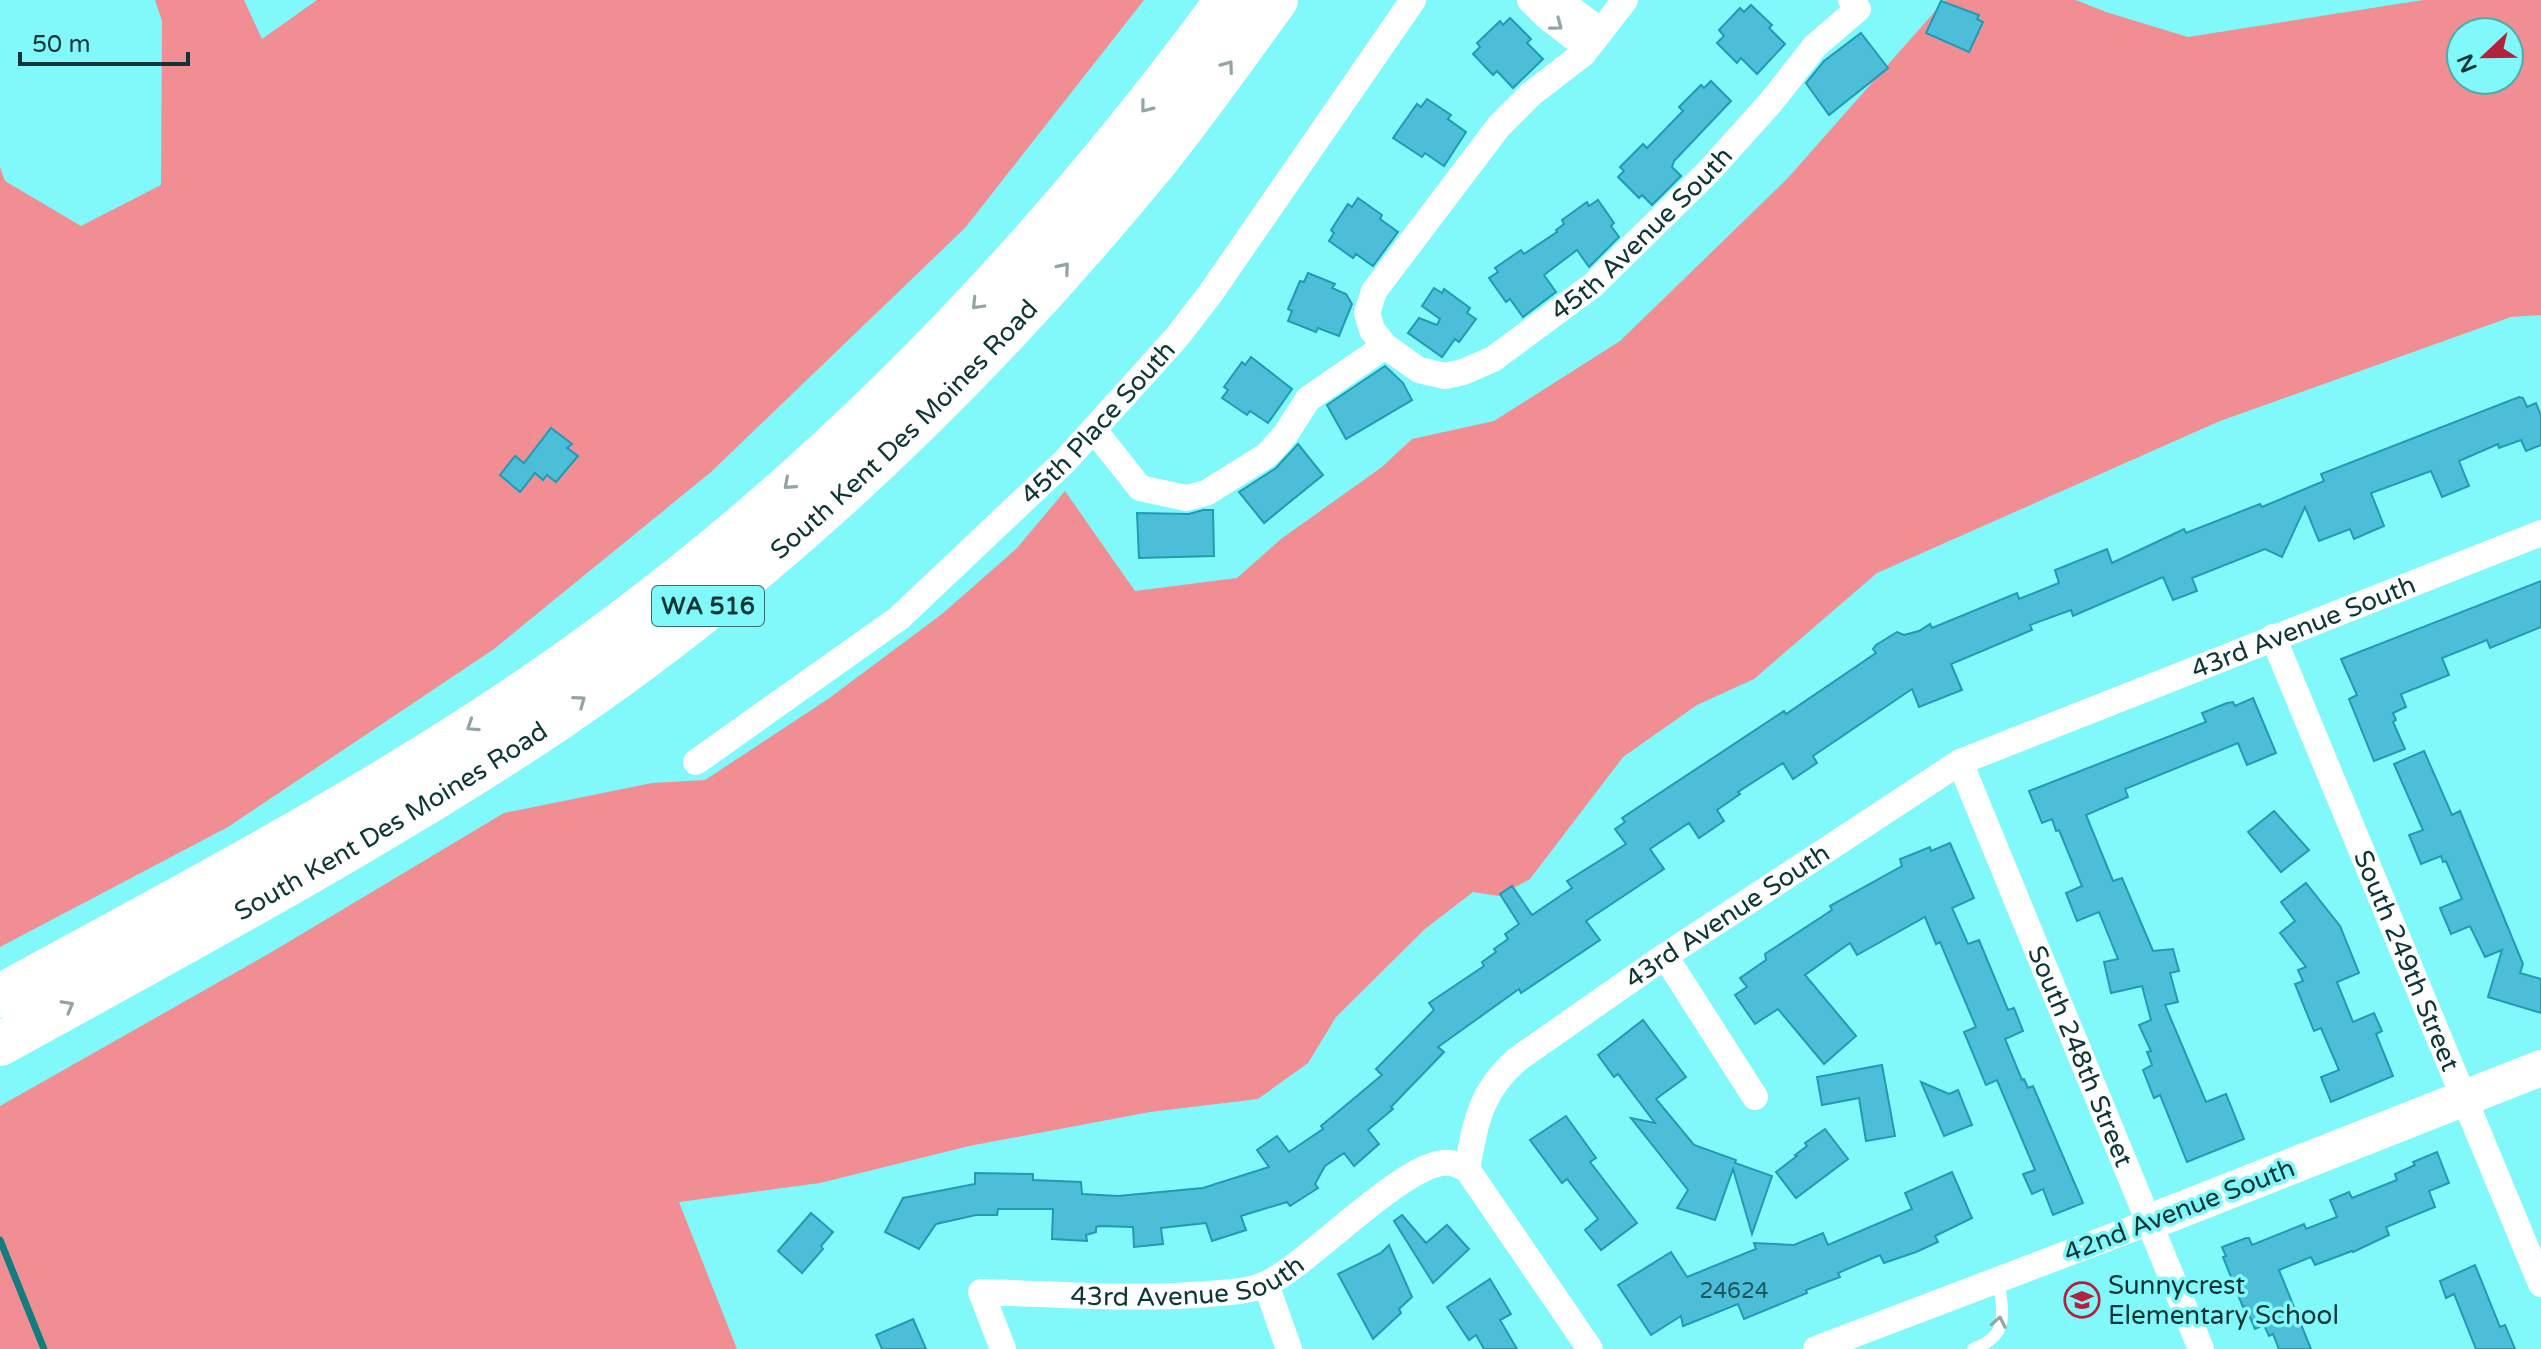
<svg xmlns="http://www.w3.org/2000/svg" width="2541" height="1349" font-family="'Varela Round',sans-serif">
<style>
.green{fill:#f18e94;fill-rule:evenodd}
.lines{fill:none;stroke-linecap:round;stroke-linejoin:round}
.stream{stroke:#127c7e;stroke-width:7}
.building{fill:#4dbed8;stroke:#1e9bb5;stroke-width:2}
.lane{stroke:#fff;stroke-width:12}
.street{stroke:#fff;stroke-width:26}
.secondary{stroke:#fff;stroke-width:36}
.highway{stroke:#fff;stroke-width:44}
.oneway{stroke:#92a4a4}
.labels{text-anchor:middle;stroke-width:7;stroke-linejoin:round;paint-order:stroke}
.number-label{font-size:22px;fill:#1d575e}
.shield{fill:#81f8f9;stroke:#307070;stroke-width:2}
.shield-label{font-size:24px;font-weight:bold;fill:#0d3535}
.street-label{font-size:26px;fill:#0d3535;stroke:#81f8f9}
.poi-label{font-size:26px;fill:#0d3535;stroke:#81f8f9;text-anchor:start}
</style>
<rect width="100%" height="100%" fill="#81f8f9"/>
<g class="green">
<polygon points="155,0 244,0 262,39 317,0 1144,0 965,228 711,472 494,649 228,827 0,947 0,167 5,181 81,226 161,185 162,21"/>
<path d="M 1945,0 L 2076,0 L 2106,12 L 2188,37 L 2423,0 L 2541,0 L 2541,315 L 2511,317 L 2220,421 L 1877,573 L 1754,679 L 1697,705 L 1623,757 L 1530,879 L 1499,896 L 1473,892 L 1425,929 L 1336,1017 L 1308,1063 L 1258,1099 L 1150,1112 L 969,1146 L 820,1183 L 679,1202 L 737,1349 L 0,1349 L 0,1106 L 270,953 L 504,813 L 652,783 L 705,780 L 828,699 L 942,614 L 1016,549 L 1065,491 L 1135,591 L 1237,578 L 1281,539 L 1382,467 L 1412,439 L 1494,421 L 1620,341 L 1787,179 ZM 2461,32 L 2509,32 L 2509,80 L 2461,80 Z"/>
</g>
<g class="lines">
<polyline class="stream" points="0,1240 44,1349"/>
</g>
<g class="building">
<polygon points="1941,1 1979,15 1977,19 1983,22 1969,52 1926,33"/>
<polygon points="1751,5 1772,25 1769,28 1785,44 1757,74 1741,58 1737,63 1717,43 1724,36 1719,30 1740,8 1744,12"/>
<polygon points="1510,18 1531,39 1527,43 1543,59 1513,88 1497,71 1493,75 1473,54 1480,47 1477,43 1500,21 1503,25"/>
<polygon points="1861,33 1888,68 1829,115 1806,83 1824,61"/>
<polygon points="1711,81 1731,101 1674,161 1672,167 1681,176 1652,205 1642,195 1639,198 1618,177 1624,171 1620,167 1643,144 1647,148 1683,111 1679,107 1701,85 1704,88"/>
<polygon points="1427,99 1451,115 1448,119 1466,132 1444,166 1425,153 1422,157 1393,138 1417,104 1421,107"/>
<polygon points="1358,198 1382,215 1380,219 1398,232 1373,266 1356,254 1353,258 1329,241 1334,233 1331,230 1348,204 1352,207"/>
<polygon points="1598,200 1614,223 1611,226 1619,237 1589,267 1577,250 1544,275 1556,292 1523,317 1510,299 1506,302 1489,278 1498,272 1495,268 1521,250 1524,254 1557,232 1556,230 1564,224 1562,220 1587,202 1589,206"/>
<polygon points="1308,273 1335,284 1332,288 1346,294 1352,304 1339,336 1318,328 1316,332 1288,321 1292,311 1288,309 1300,281 1304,282"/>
<polygon points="1434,288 1442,293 1444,289 1470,308 1467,313 1476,319 1459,342 1455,339 1442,357 1408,333 1419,318 1437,325 1440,319 1422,306"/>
<polygon points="1251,357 1292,389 1268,423 1250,411 1247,415 1222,398 1228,390 1224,387 1242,362 1245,365"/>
<polygon points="1385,366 1403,383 1412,400 1346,439 1327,405"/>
<polygon points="2519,397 2523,398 2527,407 2536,403 2541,416 2541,445 2526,451 2521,440 2499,448 2498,444 2459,461 2469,486 2442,497 2431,471 2371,493 2384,526 2354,539 2350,529 2319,541 2305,507 2282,557 2265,549 2192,578 2197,591 2173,600 2163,577 2073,616 2071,610 2030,625 2032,630 1951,664 1962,690 1919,707 1912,689 1813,756 1817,763 1793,779 1783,763 1738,792 1740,794 1717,810 1724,821 1699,838 1689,823 1650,849 1664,869 1586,921 1600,940 1521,993 1519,989 1438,1047 1444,1052 1391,1107 1393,1109 1368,1130 1379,1144 1354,1166 1344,1153 1325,1166 1315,1184 1318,1188 1290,1206 1287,1202 1241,1216 1246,1230 1212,1241 1206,1223 1161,1228 1163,1244 1134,1247 1133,1227 1099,1226 1096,1227 1096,1232 1086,1235 1087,1241 1052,1239 1053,1209 998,1209 997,1215 976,1215 936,1224 919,1249 885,1232 903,1198 975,1184 975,1173 1033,1174 1033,1180 1081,1182 1082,1194 1118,1196 1203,1188 1269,1167 1257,1150 1277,1136 1289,1152 1323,1129 1321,1126 1382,1075 1376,1069 1434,1010 1429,1003 1484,966 1482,962 1496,952 1494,949 1508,939 1505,934 1519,924 1500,894 1512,886 1532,915 1572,888 1567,881 1626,844 1615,829 1625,822 1622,818 1784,711 1786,714 1876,653 1873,649 1876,645 1897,632 1904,635 1919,631 1930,624 1932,628 2017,593 2019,599 2059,583 2055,570 2107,549 2112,563 2184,529 2186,533 2260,504 2262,507 2324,481 2321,474"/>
<polygon points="551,428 572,444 567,448 578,456 556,482 547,475 543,480 535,473 520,492 500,475 515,456 524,463"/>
<polygon points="1298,444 1323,475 1264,523 1239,492 1276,468"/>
<polygon points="1203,510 1213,510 1214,556 1139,558 1137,513 1189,514"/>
<polygon points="2541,581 2541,627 2490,648 2487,640 2442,658 2449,675 2401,694 2406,707 2393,713 2396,720 2393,722 2405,749 2374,761 2349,699 2357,695 2341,659"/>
<polygon points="2253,698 2276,753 2247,765 2238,743 2125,789 2128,797 2086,815 2113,881 2122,878 2153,951 2173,949 2179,971 2170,973 2178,1002 2165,1005 2206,1102 2226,1094 2244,1139 2187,1162 2160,1095 2154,1098 2143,1070 2152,1065 2147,1052 2151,1051 2139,1025 2151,1020 2142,986 2111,993 2104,962 2118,959 2099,912 2077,921 2066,893 2082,886 2059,830 2056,831 2052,819 2042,823 2029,791 2206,722 2202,713 2227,703 2233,702 2235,706"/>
<polygon points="2424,751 2452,815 2460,811 2523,964 2520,973 2541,979 2541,1013 2488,997 2502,950 2485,957 2470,926 2451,934 2440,908 2462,899 2446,861 2443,862 2441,856 2421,864 2409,835 2423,830 2394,764"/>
<polygon points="2274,811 2309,850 2281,872 2248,832"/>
<polygon points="1950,843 1974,898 1952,908 1968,944 1979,940 2008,1010 2014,1008 2023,1031 2005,1039 2022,1080 2024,1079 2028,1088 2033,1086 2083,1203 2053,1215 2043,1189 2032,1194 2023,1174 2035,1170 1997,1080 1986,1085 1964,1032 1976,1027 1940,942 1936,944 1925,917 1857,955 1850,943 1805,975 1856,1036 1824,1064 1778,1009 1755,1024 1735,995 1747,987 1740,978 1766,960 1765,954 1832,910 1830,906 1902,866 1900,859 1930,847 1931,851"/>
<polygon points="2306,883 2340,926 2359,973 2337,982 2353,1022 2374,1013 2382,1031 2376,1034 2393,1076 2331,1102 2321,1077 2339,1070 2321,1028 2314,1031 2295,984 2303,981 2298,970 2306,967 2280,933 2295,921 2281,902"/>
<polygon points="1643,1020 1686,1077 1656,1099 1694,1145 1736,1160 1735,1163 1772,1176 1752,1234 1733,1169 1715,1220 1677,1208 1688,1190 1631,1118 1655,1123 1618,1074 1614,1077 1598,1055"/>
<polygon points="1882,1065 1895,1136 1866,1141 1859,1098 1822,1105 1817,1077"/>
<polygon points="1921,1082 1949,1094 1958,1090 1972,1125 1944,1136"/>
<polygon points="1566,1116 1596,1158 1590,1162 1637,1223 1601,1250 1585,1230 1598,1219 1567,1179 1562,1183 1530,1140"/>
<polygon points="1825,1129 1848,1159 1796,1198 1776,1172 1797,1156 1795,1155 1807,1146 1805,1143"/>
<polygon points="2437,1152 2449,1183 2429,1191 2435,1207 2386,1227 2389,1235 2353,1252 2352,1251 2315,1265 2311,1257 2279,1270 2311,1349 2279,1349 2273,1334 2269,1336 2264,1325 2255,1329 2245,1306 2243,1307 2223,1257 2226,1256 2222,1247 2246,1238 2249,1238 2252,1245 2304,1224 2306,1229 2337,1217 2330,1200 2349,1192 2352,1198 2397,1180 2395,1174 2415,1165 2413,1162"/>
<polygon points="1952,1172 1972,1218 1935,1236 1938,1242 1916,1252 1884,1263 1880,1255 1838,1273 1840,1277 1806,1290 1807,1293 1744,1319 1738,1304 1683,1326 1681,1316 1651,1335 1618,1285 1671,1252 1687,1277 1756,1249 1754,1243 1794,1245 1823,1233 1828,1245 1912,1209 1905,1193"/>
<polygon points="811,1213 833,1232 821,1246 823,1249 802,1273 778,1251"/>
<polygon points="1402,1215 1426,1243 1447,1225 1469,1249 1433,1283 1394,1221"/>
<polygon points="1389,1245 1412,1297 1399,1309 1401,1313 1373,1339 1338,1274 1381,1253"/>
<polygon points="2475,1265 2500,1327 2505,1325 2515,1349 2476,1349 2454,1294 2446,1298 2440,1281"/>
<polygon points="1490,1279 1511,1314 1500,1320 1517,1349 1484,1349 1476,1335 1469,1340 1447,1307"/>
<polygon points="913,1319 926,1349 882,1349 876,1335"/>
</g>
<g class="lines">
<path class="lane" d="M 1973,1349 C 2011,1335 2002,1314 1999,1280"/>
<g class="street">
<polyline points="1530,0 1547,17 1587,48"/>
<polyline points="1559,0 1601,31"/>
<path id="s1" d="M 1625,0 L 1583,54 L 1531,94 L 1499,126 L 1374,291 L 1367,313 L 1372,330 L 1385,346 L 1419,370 L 1445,376 L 1463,372 L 1493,359 L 1593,285 L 1708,172 L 1771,102 L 1815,46 L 1858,9 L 1851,0"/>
<polyline points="1094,430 1140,488 1186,498 1206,493 1267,455 1285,435 1308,399 1385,346"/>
<path id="s2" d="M 2273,637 L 2541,1284"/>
<path id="s3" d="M 696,762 L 899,618 L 1065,461 L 1176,338 L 1210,294 L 1413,0"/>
<path id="s4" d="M 1960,762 L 2201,1349"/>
<polyline points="1665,956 1755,1097"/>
<path id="s5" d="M 1467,1169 C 1476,1121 1480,1091 1519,1058 L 1665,956 L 1960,762 L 2541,533"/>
<polyline points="1467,1169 1590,1349"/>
<polyline points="1266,1284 1289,1349"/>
<path id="s6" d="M 1003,1349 L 981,1292 C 1057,1294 1133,1300 1208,1294 C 1227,1292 1250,1292 1268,1283 C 1311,1262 1408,1158 1449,1163 C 1455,1163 1462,1167 1467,1169"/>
<polyline points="1816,1349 2150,1222"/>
</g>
<polyline class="secondary" points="2150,1222 2541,1068"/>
<g class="highway">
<path d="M 0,996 C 174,901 350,809 514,699 C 793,512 1029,270 1227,0"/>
<path id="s7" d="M 0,1044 C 178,946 359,849 529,738 C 766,582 976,381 1156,161 C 1198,109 1236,54 1276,0"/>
</g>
</g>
<defs><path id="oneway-chevron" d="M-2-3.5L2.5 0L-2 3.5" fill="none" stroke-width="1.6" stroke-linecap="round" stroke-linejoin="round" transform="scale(2)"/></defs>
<g class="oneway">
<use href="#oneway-chevron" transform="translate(1557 25) rotate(37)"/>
<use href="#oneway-chevron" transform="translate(1228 66) rotate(-54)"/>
<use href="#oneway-chevron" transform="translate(1146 107) rotate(128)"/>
<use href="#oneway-chevron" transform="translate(1064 268) rotate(-50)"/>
<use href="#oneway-chevron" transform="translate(977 304) rotate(134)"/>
<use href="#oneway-chevron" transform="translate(789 484) rotate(139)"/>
<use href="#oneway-chevron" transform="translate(580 701) rotate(-36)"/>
<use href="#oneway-chevron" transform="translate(472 726) rotate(147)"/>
<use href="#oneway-chevron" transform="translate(68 1006) rotate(-29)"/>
<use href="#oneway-chevron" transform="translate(1999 1322) rotate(-79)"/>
</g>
<defs>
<symbol id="school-ring" viewBox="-11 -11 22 22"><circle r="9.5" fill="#81f8f9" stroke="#b4213f" stroke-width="1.5"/><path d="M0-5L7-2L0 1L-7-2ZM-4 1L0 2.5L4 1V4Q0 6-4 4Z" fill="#b4213f"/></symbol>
</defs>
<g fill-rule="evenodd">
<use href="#school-ring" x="2062" y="1280" width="40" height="40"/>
</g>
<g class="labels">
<g class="number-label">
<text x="1734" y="1298">24624</text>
</g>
<rect class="shield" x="652" y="586" width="112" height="40" rx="6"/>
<g class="shield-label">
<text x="708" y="614">WA 516</text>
</g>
<g class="street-label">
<text dy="9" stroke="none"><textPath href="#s1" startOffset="762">45th Avenue South</textPath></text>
<text dy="9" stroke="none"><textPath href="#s3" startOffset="528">45th Place South</textPath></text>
<text dy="9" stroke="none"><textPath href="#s7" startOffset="1098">South Kent Des Moines Road</textPath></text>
<text dy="9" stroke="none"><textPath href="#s5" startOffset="1026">43rd Avenue South</textPath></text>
<text dy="9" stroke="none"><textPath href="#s7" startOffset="450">South Kent Des Moines Road</textPath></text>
<text dy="9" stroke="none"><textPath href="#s5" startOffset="378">43rd Avenue South</textPath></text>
<text dy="9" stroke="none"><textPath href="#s2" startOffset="350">South 249th Street</textPath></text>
<text dy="9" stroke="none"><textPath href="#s4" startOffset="318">South 248th Street</textPath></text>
<text transform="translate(2179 1210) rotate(-21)" y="9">42nd Avenue South</text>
<text dy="9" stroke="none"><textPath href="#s6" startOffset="270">43rd Avenue South</textPath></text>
</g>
<g class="poi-label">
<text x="2108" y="1294">Sunnycrest<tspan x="2108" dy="30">Elementary School</tspan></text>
</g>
</g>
<g transform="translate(2485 56) rotate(248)"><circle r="38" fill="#81f8f9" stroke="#53aaab" stroke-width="2"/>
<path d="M0-6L14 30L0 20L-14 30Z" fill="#b4213f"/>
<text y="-12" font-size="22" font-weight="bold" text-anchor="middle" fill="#0d3535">N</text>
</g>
<path d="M20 52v12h168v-12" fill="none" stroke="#0d3535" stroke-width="4"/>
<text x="32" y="52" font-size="24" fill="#0d3535" stroke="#81f8f9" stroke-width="6" paint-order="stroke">50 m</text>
</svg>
